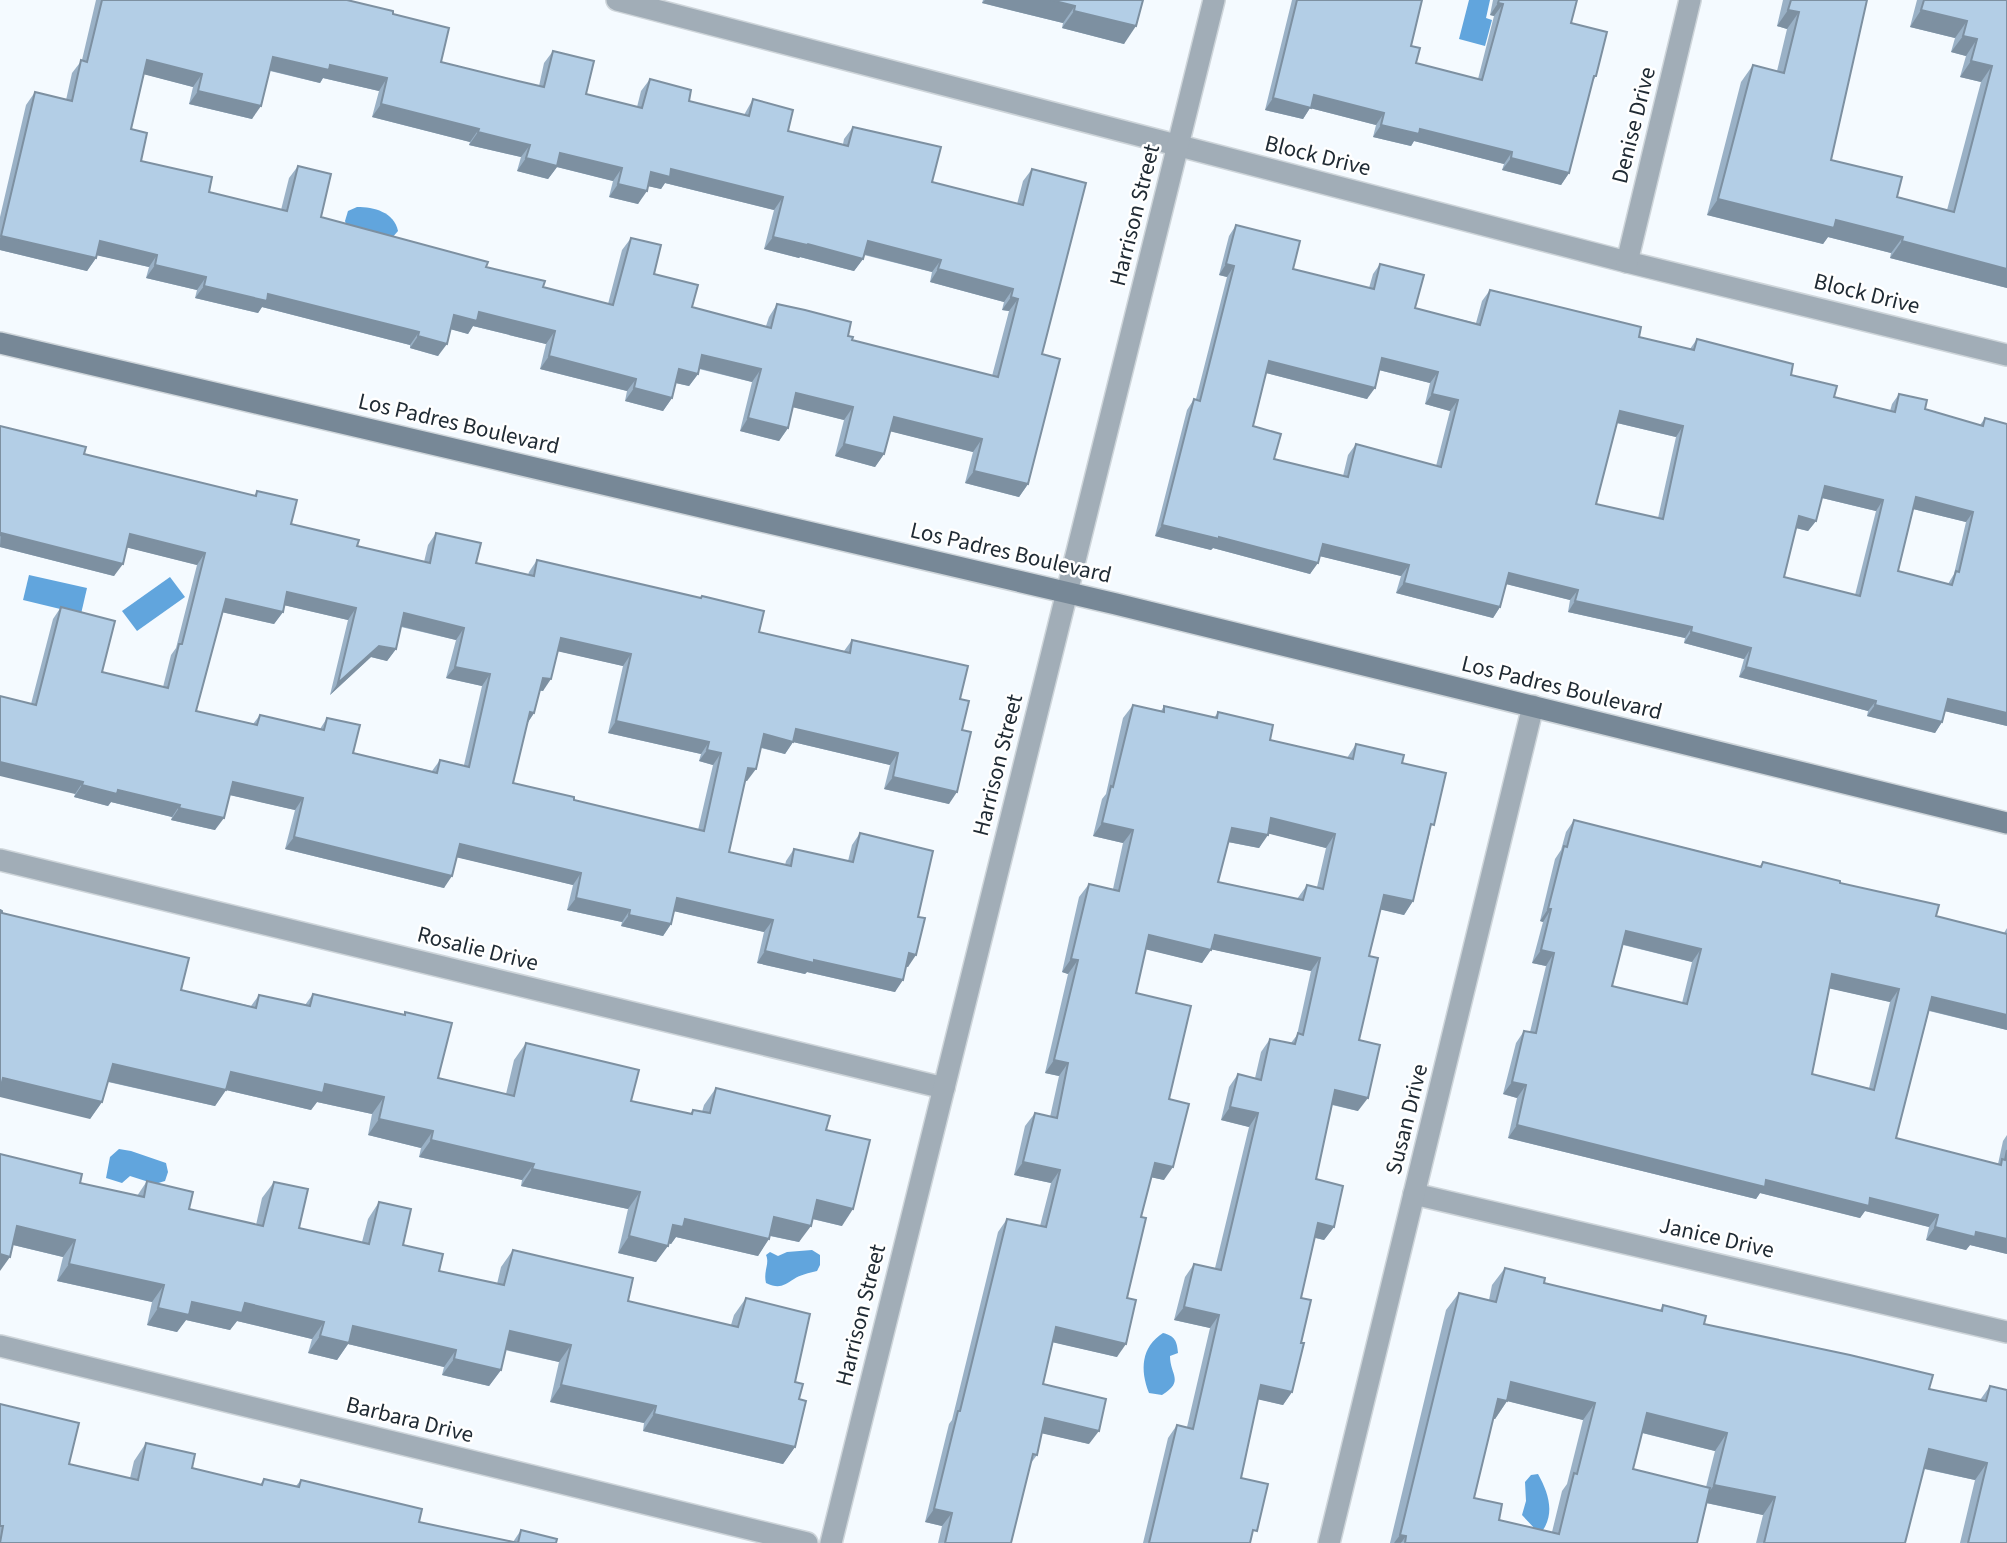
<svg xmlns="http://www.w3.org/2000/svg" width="2007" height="1543" font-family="'Source Sans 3',sans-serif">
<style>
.water{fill:#61a5dd}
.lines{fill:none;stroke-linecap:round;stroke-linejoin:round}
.street-casing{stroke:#ced5da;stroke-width:24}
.secondary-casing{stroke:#ced5da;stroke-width:24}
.street{stroke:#a1adb7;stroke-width:21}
.secondary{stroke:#778897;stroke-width:21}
.wall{fill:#9ab1c6;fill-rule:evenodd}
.shaded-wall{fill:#7d90a1}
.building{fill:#b3cee6;stroke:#7d90a1;stroke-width:2;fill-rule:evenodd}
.labels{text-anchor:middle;stroke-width:5;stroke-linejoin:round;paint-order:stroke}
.street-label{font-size:23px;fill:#202b34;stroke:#fff}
</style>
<rect width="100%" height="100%" fill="#f4faff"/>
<g class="water">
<polygon points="1469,0 1490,0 1486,18 1492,20 1485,46 1459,39"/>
<path d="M 357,207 C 374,207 394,212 398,231 L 391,239 L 347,228 L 345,221 L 348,211 Z"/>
<polygon points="29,575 87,588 81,614 23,600"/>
<polygon points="170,577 185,597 137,631 122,611"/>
<polygon points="119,1149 131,1151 166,1163 168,1172 165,1181 155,1184 130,1176 122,1183 106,1178 110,1157"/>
<path d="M 812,1250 L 820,1255 L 820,1265 L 817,1271 C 809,1273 800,1275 794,1279 C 783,1286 779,1289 766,1283 C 763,1271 770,1264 766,1255 L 770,1252 L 778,1256 L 787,1252 Z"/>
<path d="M 1163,1333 C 1175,1336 1177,1341 1178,1353 L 1170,1356 C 1170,1375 1185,1381 1162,1395 L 1149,1393 C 1140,1370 1141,1347 1163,1333 Z"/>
<path d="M 1538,1474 C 1548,1492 1555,1512 1543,1530 L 1537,1531 L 1522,1515 L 1526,1501 L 1525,1482 L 1531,1475 Z"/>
</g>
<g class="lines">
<defs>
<g id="street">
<polyline points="617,0 1627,262 2007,355"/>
<polyline points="1627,262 1690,0"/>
<polyline points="0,860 944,1088"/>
<polyline points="1414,1194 2007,1332"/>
<polyline points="0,1346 807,1543"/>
<polyline points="831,1543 1214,0"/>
<polyline points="1329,1543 1533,706"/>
</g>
<polyline id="secondary" points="0,343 1116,604 2007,823"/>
</defs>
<use href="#street" class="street-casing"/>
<use href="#secondary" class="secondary-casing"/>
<use href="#street" class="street"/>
<use href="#secondary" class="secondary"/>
</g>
<g class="wall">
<path d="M 96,0 L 347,0 L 393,14 L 441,62 L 518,81 L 539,86 L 544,63 L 553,51 L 586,94 L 637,107 L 641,91 L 650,79 L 689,101 L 744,115 L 753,99 L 788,131 L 843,144 L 844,139 L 853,127 L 932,182 L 1017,204 L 1023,181 L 1032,169 L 1042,354 L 1028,484 L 1019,497 L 965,483 L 973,452 L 890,431 L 884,454 L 875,467 L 835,456 L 844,420 L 793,407 L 788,428 L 779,441 L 740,431 L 752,382 L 699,369 L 698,374 L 689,386 L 676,383 L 672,398 L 663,411 L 625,401 L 627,391 L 540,369 L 546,344 L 473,326 L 468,334 L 451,329 L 438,356 L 410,348 L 410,345 L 262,307 L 258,313 L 195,298 L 197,290 L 146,278 L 149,267 L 97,255 L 96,258 L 87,271 L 0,250 L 0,217 L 26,105 L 35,92 L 66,100 L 72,73 L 82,60 ZM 270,71 L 320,83 L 323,78 L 379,91 L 372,117 L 470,142 L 469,145 L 521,157 L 517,171 L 548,179 L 557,167 L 613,181 L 609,197 L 638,204 L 648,186 L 661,189 L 665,183 L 774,210 L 764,249 L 799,258 L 800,257 L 854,271 L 863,259 L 864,255 L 932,272 L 930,282 L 1004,302 L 1002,310 L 1009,311 L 992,376 L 852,340 L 848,336 L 777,304 L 769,317 L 766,326 L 692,307 L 654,274 L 631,238 L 622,250 L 608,304 L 543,287 L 486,267 L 321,217 L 298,166 L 289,178 L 281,210 L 209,192 L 141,161 L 131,129 L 144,74 L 193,87 L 189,104 L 252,119 Z"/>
<polygon points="983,0 1143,0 1124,44 1062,28 1063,23 982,3"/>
<polygon points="1292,0 1422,0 1411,46 1416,63 1478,79 1494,16 1490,15 1493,0 1577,0 1571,23 1596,76 1592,82 1569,173 1561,185 1502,170 1504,164 1414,141 1411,146 1373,137 1376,125 1310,108 1303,119 1265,110"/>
<polygon points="1783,0 1867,0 1831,160 1897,197 1947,210 1981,82 1960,77 1966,56 1951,52 1955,38 1910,27 1917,0 2007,0 2007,288 1890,258 1891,253 1828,237 1823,244 1707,215 1741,82 1753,65 1777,71 1787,29 1777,26"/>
<path d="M 1236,225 L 1293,269 L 1369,288 L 1373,274 L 1380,264 L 1415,308 L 1476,323 L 1482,301 L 1490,290 L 1639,337 L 1690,349 L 1697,339 L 1791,375 L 1834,397 L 1890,411 L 1892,404 L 1899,394 L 1925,409 L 1980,425 L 1985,418 L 2007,424 L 2007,726 L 1945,711 L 1942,722 L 1935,733 L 1867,716 L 1868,711 L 1739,677 L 1744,659 L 1684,643 L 1685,638 L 1568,612 L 1570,600 L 1506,584 L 1500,607 L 1493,618 L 1396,593 L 1401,576 L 1320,556 L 1310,574 L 1213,548 L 1211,550 L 1155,536 L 1187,410 L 1194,399 L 1196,399 L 1227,277 L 1219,275 L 1229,236 ZM 1379,370 L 1430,383 L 1425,404 L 1450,411 L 1436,466 L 1356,444 L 1348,455 L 1343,476 L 1274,459 L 1253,426 L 1266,373 L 1367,399 ZM 1617,423 L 1676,437 L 1658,518 L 1596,504 ZM 1822,498 L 1876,511 L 1855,595 L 1784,577 L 1796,528 L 1808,531 L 1816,521 ZM 1913,509 L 1966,522 L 1954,574 L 1948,584 L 1898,571 Z"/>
<path d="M 0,426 L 84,454 L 254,496 L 257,491 L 291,524 L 357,546 L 424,562 L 428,545 L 436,533 L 476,563 L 528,575 L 529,572 L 537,560 L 700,598 L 702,596 L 759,632 L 844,651 L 852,640 L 960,699 L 962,730 L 949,804 L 884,789 L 890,765 L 793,742 L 785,754 L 761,748 L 747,781 L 745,781 L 729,852 L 785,865 L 786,861 L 794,849 L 848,861 L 852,845 L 860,833 L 918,917 L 908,967 L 906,967 L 895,992 L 807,972 L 805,974 L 757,963 L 764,932 L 674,911 L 671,924 L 663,936 L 621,926 L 622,922 L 567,910 L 573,885 L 457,857 L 444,888 L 285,849 L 295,810 L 230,795 L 215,830 L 171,820 L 172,817 L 111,802 L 108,806 L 74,797 L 75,794 L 31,704 L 53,619 L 61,607 L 102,672 L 163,687 L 171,655 L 176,648 L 197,565 L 126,547 L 114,576 L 0,547 ZM 284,605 L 348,620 L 330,695 L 371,657 L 387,661 L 396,649 L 401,627 L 456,640 L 446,678 L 482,686 L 464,765 L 440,760 L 432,771 L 353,753 L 327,718 L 320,729 L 260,715 L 253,724 L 196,711 L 222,612 L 274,624 L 283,612 ZM 558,651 L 623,666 L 608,733 L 701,754 L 699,761 L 713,765 L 698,830 L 574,800 L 513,783 L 527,724 L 534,713 L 540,691 L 543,691 Z"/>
<path d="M 1133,705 L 1161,711 L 1164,706 L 1214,718 L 1218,712 L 1270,740 L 1347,758 L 1356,744 L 1402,763 L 1430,832 L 1413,901 L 1404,915 L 1380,909 L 1369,956 L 1359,1040 L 1358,1111 L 1332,1105 L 1316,1179 L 1334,1227 L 1324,1240 L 1315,1238 L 1301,1298 L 1301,1343 L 1292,1392 L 1283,1405 L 1258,1399 L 1241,1478 L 1251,1539 L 1250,1543 L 1143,1543 L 1168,1438 L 1177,1425 L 1187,1427 L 1210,1328 L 1174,1320 L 1185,1277 L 1194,1264 L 1215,1268 L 1249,1127 L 1221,1120 L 1229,1087 L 1238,1074 L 1255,1078 L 1261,1052 L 1270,1039 L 1291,1043 L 1297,1035 L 1311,971 L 1211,949 L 1202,963 L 1146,949 L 1136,993 L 1169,1099 L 1164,1180 L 1151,1177 L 1141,1217 L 1117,1357 L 1053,1342 L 1043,1384 L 1089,1444 L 1042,1433 L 1037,1455 L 1031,1463 L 1011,1543 L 938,1543 L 942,1526 L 925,1522 L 949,1424 L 952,1420 L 998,1232 L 1007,1219 L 1040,1226 L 1051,1183 L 1014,1175 L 1025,1126 L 1035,1113 L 1050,1117 L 1059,1076 L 1045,1073 L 1068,974 L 1062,972 L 1079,897 L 1089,884 L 1113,889 L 1123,843 L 1093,836 L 1102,799 L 1106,794 L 1123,718 ZM 1268,833 L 1326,848 L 1317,887 L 1307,885 L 1297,899 L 1218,882 L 1228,842 L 1259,848 Z"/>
<path d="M 1574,820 L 1760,866 L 1763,862 L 1840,883 L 1936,916 L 2004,933 L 2007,928 L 2007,1030 L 1929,1011 L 1896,1138 L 1998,1164 L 2003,1141 L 2007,1135 L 2007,1254 L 1970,1245 L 1966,1250 L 1926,1240 L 1929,1227 L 1865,1211 L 1860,1218 L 1760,1193 L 1756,1199 L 1508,1138 L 1517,1098 L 1503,1094 L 1516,1043 L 1524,1031 L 1530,1032 L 1546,966 L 1532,963 L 1543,922 L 1540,921 L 1555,859 L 1561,850 L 1566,832 ZM 1623,945 L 1692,962 L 1682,1003 L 1612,986 ZM 1829,988 L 1890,1002 L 1869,1088 L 1812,1074 Z"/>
<polygon points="2,913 181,990 251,1006 259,995 305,1005 313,994 403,1015 405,1012 438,1078 506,1094 514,1060 526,1043 631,1101 690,1114 693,1110 702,1112 704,1105 716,1088 826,1130 842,1226 812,1219 799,1242 770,1236 758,1256 676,1237 671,1244 669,1243 656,1262 618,1253 628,1209 521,1186 522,1180 419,1157 421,1148 368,1135 372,1114 317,1102 311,1110 226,1090 215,1106 108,1082 102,1102 90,1119"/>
<polygon points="0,1154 80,1183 137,1196 147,1181 189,1209 256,1225 262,1198 274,1182 299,1228 362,1242 368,1219 379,1202 403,1245 439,1271 497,1284 501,1267 513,1250 628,1301 731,1325 734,1315 746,1298 795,1382 799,1399 795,1447 783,1464 643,1431 644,1423 550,1402 559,1362 505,1350 501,1370 489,1386 442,1375 444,1367 348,1344 337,1360 308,1353 312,1339 237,1321 230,1330 186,1320 177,1332 147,1325 152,1302 57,1281 63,1257 13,1245"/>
<path d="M 1505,1268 L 1544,1283 L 1660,1310 L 1663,1305 L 1704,1324 L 1929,1389 L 1980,1400 L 1990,1386 L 2007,1543 L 1960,1543 L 1975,1480 L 1924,1469 L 1905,1543 L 1756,1543 L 1763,1515 L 1706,1503 L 1697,1543 L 1390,1543 L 1446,1310 L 1459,1293 L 1489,1300 L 1492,1285 ZM 1507,1401 L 1583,1420 L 1567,1484 L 1562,1491 L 1552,1532 L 1499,1520 L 1474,1498 L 1493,1419 L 1495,1419 ZM 1642,1433 L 1715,1451 L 1706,1487 L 1633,1469 Z"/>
<polygon points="0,1404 69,1464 130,1478 134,1461 146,1443 192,1468 260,1485 264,1479 296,1486 301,1480 419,1522 513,1542 521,1530 556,1543 0,1543"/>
</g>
<g class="shaded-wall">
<polygon points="985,0 1051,0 1075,6 1063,23 982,3"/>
<polygon points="1498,3 1503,4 1494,16 1490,15"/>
<polygon points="1788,10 1799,12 1787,29 1777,26"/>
<polygon points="1921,10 1967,21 1955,38 1910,27"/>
<polygon points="1074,11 1136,26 1124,44 1062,28"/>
<polygon points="1963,36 1977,39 1966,56 1951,52"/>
<polygon points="273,57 330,65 387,78 379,91 323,78 320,83 264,69"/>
<polygon points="147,60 202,74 193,87 139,73"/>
<polygon points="1971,61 1992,66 1981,82 1960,77"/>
<polygon points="198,91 261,106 252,119 189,104"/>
<polygon points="1314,95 1384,113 1376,125 1310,108 1303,119 1265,110 1273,98"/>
<polygon points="381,104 479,129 470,142 372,117"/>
<polygon points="1381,125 1420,129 1512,152 1504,164 1414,141 1411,146 1373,137"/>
<polygon points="478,132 530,145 521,157 469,145"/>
<polygon points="560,153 622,168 613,181 557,167 548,179 517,171 526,158"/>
<polygon points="1511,158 1569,173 1561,185 1502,170"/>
<polygon points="671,169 783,197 774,210 665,183 661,189 643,185 651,172"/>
<polygon points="618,184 647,191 638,204 609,197"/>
<polygon points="1718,199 1836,220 1903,237 1891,253 1828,237 1823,244 1707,215"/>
<polygon points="1,236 96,258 87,271 0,250 0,238"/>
<polygon points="773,237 808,244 863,259 854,271 800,257 799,258 764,249"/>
<polygon points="100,241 157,255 149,267 91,254"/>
<polygon points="868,241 941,260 932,272 859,253"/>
<polygon points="1902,241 2007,269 2007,288 1890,258"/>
<polygon points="1226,264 1234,266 1227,277 1219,275"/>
<polygon points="155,265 206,277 197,290 146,278"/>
<polygon points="938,269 1013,289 1004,302 930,282"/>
<polygon points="204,286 268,294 419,332 410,345 262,307 258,313 195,298"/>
<polygon points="1011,297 1018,299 1009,311 1002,310"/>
<polygon points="479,312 555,331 546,344 473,326 468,334 446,328 454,315"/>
<polygon points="418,336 447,344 438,356 410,348"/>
<polygon points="702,355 761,369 752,382 694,367"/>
<polygon points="549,356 636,379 627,391 540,369"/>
<polygon points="1382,358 1438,372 1430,383 1375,369"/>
<polygon points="1269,361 1375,388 1367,399 1262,372"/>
<polygon points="679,369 698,374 689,386 671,382"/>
<polygon points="634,388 672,398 663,411 625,401"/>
<polygon points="796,393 853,407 844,420 788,406"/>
<polygon points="1432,394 1458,400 1450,411 1425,404"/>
<polygon points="1620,411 1683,426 1676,437 1613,422"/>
<polygon points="894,417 982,439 973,452 885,430"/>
<polygon points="748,418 788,428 779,441 740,431"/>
<polygon points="844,444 884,454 875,467 835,456"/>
<polygon points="974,471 1028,484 1019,497 965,483"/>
<polygon points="1825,486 1883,500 1876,511 1818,497"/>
<polygon points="1916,497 1973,512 1966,522 1909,508"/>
<polygon points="1799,516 1816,521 1808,531 1792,527"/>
<polygon points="1162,525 1219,537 1318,563 1310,574 1213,548 1211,550 1155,536"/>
<polygon points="1,533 123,564 114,576 0,547"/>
<polygon points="130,534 205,553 197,565 121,546"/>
<polygon points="1323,544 1409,565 1401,576 1315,555"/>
<polygon points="1509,573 1578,590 1570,600 1502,583"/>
<polygon points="1404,583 1500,607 1493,618 1396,593"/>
<polygon points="287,592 356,608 348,620 279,604"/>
<polygon points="226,599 283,612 274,624 217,611"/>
<polygon points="1575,601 1692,627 1685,638 1568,612"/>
<polygon points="404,613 464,628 456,640 396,625"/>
<polygon points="1691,632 1751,648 1744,659 1684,643"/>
<polygon points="561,638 631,654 623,666 552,650"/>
<polygon points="379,646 396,649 387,661 371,657 330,695 338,683"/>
<polygon points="455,667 490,674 482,686 446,678"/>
<polygon points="1746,667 1876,701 1868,711 1739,677"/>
<polygon points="543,678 551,679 543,691 535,689"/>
<polygon points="1948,699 2007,713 2007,726 1940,710"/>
<polygon points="1875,705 1942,722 1935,733 1867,716"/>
<polygon points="530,712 534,713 526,725"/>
<polygon points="616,721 709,742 701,754 608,733"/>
<polygon points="796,729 898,753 890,765 793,742 785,754 756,746 764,734"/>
<polygon points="707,750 721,753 713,765 699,761"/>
<polygon points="0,762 83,782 75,794 0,776"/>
<polygon points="748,768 756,769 747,781 740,780"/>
<polygon points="893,777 957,792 949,804 884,789"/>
<polygon points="233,782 303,798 295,810 225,794"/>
<polygon points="82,785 118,790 180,805 172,817 111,802 108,806 74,797"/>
<polygon points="179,808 224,818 215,830 171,820"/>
<polygon points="1271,818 1335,834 1326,848 1262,832"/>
<polygon points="1102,823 1133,830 1123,843 1093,836"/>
<polygon points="1232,828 1268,835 1259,848 1223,841"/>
<polygon points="294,837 452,876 444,888 285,849"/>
<polygon points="460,844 581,873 573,885 451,856"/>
<polygon points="1384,895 1413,901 1404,915 1374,908"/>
<polygon points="576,898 630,910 622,922 567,910"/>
<polygon points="677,898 773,920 764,932 669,910"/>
<polygon points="1548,909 1551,909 1543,922 1540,921"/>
<polygon points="629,915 671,924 663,936 621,926"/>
<polygon points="1626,931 1701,949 1692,962 1617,943"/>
<polygon points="1149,935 1211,950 1202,963 1140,948"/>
<polygon points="1215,935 1320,958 1311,971 1205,948"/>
<polygon points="1541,950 1554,953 1546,966 1532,963"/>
<polygon points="765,951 814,960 903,980 895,992 807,972 805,974 757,963"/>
<polygon points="909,953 916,955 908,967 901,965"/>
<polygon points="1071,959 1078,960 1068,974 1062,972"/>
<polygon points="1832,974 1899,989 1890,1002 1823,987"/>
<polygon points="1932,997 2007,1015 2007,1030 1923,1009"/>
<polygon points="1054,1060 1068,1063 1059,1076 1045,1073"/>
<polygon points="113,1064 231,1072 325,1084 384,1097 372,1114 317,1102 311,1110 226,1090 215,1106 101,1080"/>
<polygon points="3,1078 102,1102 90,1119 0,1097 0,1082"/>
<polygon points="1512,1082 1526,1085 1517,1098 1503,1094"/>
<polygon points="1335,1090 1368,1098 1358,1111 1326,1103"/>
<polygon points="1230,1107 1258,1113 1249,1127 1221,1120"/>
<polygon points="379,1119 433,1131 421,1148 368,1135"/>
<polygon points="1517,1125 1766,1180 1870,1198 1938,1215 1929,1227 1865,1211 1860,1218 1760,1193 1756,1199 1508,1138"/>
<polygon points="431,1140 534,1164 522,1180 419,1157"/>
<polygon points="1023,1162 1060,1170 1051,1183 1014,1175"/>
<polygon points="1155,1163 1173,1167 1164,1180 1145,1176"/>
<polygon points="532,1169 640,1192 628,1209 521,1186"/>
<polygon points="817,1200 853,1209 842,1226 805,1217"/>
<polygon points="774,1217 811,1226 799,1242 762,1234"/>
<polygon points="685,1219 769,1239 758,1256 676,1237 671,1244 661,1241 673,1225"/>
<polygon points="1318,1223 1334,1227 1324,1240 1309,1236"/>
<polygon points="17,1226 75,1240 63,1257 5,1243"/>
<polygon points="1935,1227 1976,1232 2007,1239 2007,1254 1970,1245 1966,1250 1926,1240"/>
<polygon points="629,1236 668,1246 656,1262 618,1253"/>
<polygon points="0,1254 10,1257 0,1271"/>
<polygon points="69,1264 164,1285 152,1302 57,1281"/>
<polygon points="192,1302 245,1303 324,1322 312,1339 237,1321 230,1330 186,1320 177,1332 147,1325 158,1308"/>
<polygon points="1184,1307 1219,1315 1210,1328 1174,1320"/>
<polygon points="353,1326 456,1350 444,1367 348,1344 337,1360 308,1353 320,1336"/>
<polygon points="1056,1327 1126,1344 1117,1357 1047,1341"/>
<polygon points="510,1331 571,1345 559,1362 498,1348"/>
<polygon points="454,1359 501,1370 489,1386 442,1375"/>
<polygon points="1511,1382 1595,1403 1583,1420 1499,1399"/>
<polygon points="561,1385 656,1406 644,1423 550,1402"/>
<polygon points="1261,1385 1292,1392 1283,1405 1252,1398"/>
<polygon points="1498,1399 1507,1401 1495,1419 1486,1417"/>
<polygon points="1647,1413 1727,1433 1715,1451 1635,1431"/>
<polygon points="654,1414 795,1447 783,1464 643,1431"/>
<polygon points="1045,1418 1099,1431 1089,1444 1036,1432"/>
<polygon points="1929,1449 1987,1463 1975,1480 1917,1467"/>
<polygon points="1714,1485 1775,1497 1763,1515 1702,1502"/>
<polygon points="934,1509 952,1513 942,1526 925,1522"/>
<polygon points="1400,1535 1406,1536 1401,1543 1394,1543"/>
</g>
<g class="building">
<path d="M 102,0 L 347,0 L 393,11 L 393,14 L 449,28 L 441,62 L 518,81 L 544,87 L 553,51 L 594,61 L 586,94 L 642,108 L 650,79 L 691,90 L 689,101 L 749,116 L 753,99 L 793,110 L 788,131 L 848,146 L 853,127 L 941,147 L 932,182 L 1023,205 L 1032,169 L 1086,183 L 1042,354 L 1060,359 L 1028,484 L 974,471 L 982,439 L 894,417 L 884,454 L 844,444 L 853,407 L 796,393 L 788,428 L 748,418 L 761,369 L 702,355 L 698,374 L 679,369 L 672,398 L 634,388 L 636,379 L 549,356 L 555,331 L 479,312 L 477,321 L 454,315 L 447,344 L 418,336 L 419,332 L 268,294 L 267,301 L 204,286 L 206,277 L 155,265 L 157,255 L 100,241 L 96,258 L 1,236 L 35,92 L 72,101 L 81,60 L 87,62 ZM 273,57 L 329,70 L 330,65 L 387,78 L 381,104 L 479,129 L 478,132 L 530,145 L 526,158 L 557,166 L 560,153 L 622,168 L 618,184 L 647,191 L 651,172 L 670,177 L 671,169 L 783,197 L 773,237 L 807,245 L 808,244 L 863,259 L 868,241 L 941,260 L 938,269 L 1013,289 L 1011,297 L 1018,299 L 998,377 L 852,340 L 853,337 L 848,336 L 851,322 L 805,310 L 777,304 L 771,328 L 692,307 L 698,285 L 654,274 L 661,245 L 631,238 L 613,305 L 543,287 L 545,281 L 486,267 L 488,262 L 321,217 L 331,174 L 298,166 L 287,211 L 209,192 L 212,177 L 141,161 L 147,133 L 131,129 L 147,60 L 202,74 L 198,91 L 261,106 Z"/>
<polygon points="1051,0 1143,0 1136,26 1074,11 1075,6"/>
<polygon points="1297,0 1422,0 1411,46 1420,48 1416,63 1482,80 1503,4 1498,3 1499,0 1577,0 1571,23 1607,32 1596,76 1594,76 1569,173 1511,158 1512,152 1420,129 1419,134 1381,125 1384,113 1314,95 1311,108 1273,98"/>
<polygon points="1791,0 1867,0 1831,160 1902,177 1897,197 1954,212 1992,66 1971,61 1977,39 1963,36 1967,21 1921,10 1924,0 2007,0 2007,269 1902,241 1903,237 1836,220 1834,228 1718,199 1753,65 1784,73 1799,12 1788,10"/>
<path d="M 1236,225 L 1300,241 L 1293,269 L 1374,289 L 1380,264 L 1424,275 L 1415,308 L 1480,325 L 1490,290 L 1641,327 L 1639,337 L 1694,350 L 1697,339 L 1793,364 L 1791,375 L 1837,386 L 1834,397 L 1895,412 L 1899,394 L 1927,400 L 1925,409 L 1983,426 L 1985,418 L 2007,424 L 2007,713 L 1948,699 L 1942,722 L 1875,705 L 1876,701 L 1746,667 L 1751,648 L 1691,632 L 1692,627 L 1575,601 L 1578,590 L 1509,573 L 1500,607 L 1404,583 L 1409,565 L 1323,544 L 1318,563 L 1219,537 L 1219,539 L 1162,525 L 1194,399 L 1200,401 L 1234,266 L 1226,264 ZM 1382,358 L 1438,372 L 1432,394 L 1458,400 L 1441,467 L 1356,444 L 1348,477 L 1274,459 L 1281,434 L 1253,426 L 1269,361 L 1375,388 ZM 1620,411 L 1683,426 L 1663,519 L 1596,504 ZM 1825,486 L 1883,500 L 1860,596 L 1784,577 L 1799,516 L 1816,521 ZM 1916,497 L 1973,512 L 1959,572 L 1956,571 L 1952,585 L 1898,571 Z"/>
<path d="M 0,426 L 86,447 L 84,454 L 256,496 L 257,491 L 297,500 L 291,524 L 359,540 L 357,546 L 430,563 L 436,533 L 481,543 L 476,563 L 534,576 L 537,560 L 701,598 L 702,596 L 764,611 L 759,632 L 850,653 L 852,640 L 968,666 L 960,699 L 969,701 L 962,730 L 971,732 L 957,792 L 893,777 L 898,753 L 796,729 L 793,742 L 764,734 L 756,769 L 748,768 L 729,852 L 791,866 L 794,849 L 853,862 L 860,833 L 933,851 L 918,917 L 925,918 L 916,955 L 909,953 L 903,980 L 814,960 L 814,963 L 765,951 L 773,920 L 677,898 L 671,924 L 629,915 L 630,910 L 576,898 L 581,873 L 460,844 L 452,876 L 294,837 L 303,798 L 233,782 L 224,818 L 179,808 L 180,805 L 118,790 L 117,794 L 82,785 L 83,782 L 0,762 L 0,696 L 36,705 L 61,607 L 115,621 L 102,672 L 168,688 L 179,644 L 182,644 L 205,553 L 130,534 L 123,564 L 1,533 L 0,536 ZM 287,592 L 356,608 L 338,683 L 379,646 L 396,649 L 404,613 L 464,628 L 455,667 L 490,674 L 469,767 L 440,760 L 437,773 L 353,753 L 360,725 L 327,718 L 324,730 L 260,715 L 257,725 L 196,711 L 226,599 L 283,612 ZM 561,638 L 631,654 L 616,721 L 709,742 L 707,750 L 721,753 L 704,831 L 574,800 L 574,797 L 513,783 L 530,712 L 534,713 L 543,678 L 551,679 Z"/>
<path d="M 1133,705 L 1164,712 L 1164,706 L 1217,718 L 1218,712 L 1273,725 L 1270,740 L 1353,759 L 1356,744 L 1404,755 L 1402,763 L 1446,773 L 1434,825 L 1431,824 L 1413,901 L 1384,895 L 1369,956 L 1378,958 L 1359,1040 L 1380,1045 L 1368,1098 L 1335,1090 L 1316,1179 L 1343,1186 L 1334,1227 L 1318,1223 L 1301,1298 L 1311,1300 L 1301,1343 L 1304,1343 L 1292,1392 L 1261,1385 L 1241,1478 L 1268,1484 L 1257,1531 L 1253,1530 L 1250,1543 L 1149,1543 L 1177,1425 L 1193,1429 L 1219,1315 L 1184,1307 L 1194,1264 L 1221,1270 L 1258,1113 L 1230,1107 L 1238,1074 L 1261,1080 L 1270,1039 L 1295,1044 L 1298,1033 L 1303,1035 L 1320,958 L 1215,935 L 1211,950 L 1149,935 L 1136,993 L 1191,1006 L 1169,1099 L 1189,1104 L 1173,1167 L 1155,1163 L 1141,1217 L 1146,1218 L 1127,1298 L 1136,1300 L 1126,1344 L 1056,1327 L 1043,1384 L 1106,1399 L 1099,1431 L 1045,1418 L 1037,1455 L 1033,1454 L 1011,1543 L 945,1543 L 952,1513 L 934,1509 L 958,1411 L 960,1411 L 1007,1219 L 1046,1227 L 1060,1170 L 1023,1162 L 1035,1113 L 1057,1118 L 1068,1063 L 1054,1060 L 1078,960 L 1071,959 L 1089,884 L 1119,891 L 1133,830 L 1102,823 L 1111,786 L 1113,787 ZM 1271,818 L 1335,834 L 1323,889 L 1307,885 L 1303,900 L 1218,882 L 1232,828 L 1268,835 Z"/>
<path d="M 1574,820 L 1761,867 L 1763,862 L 1840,881 L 1840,883 L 1939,905 L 1936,916 L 2007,934 L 2007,1015 L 1932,997 L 1896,1138 L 2001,1165 L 2002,1159 L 2005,1160 L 2007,1150 L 2007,1239 L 1976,1232 L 1975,1237 L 1935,1227 L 1938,1215 L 1870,1198 L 1869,1206 L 1766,1180 L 1765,1187 L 1517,1125 L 1526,1085 L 1512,1082 L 1524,1031 L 1536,1033 L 1554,953 L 1541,950 L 1551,909 L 1548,909 L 1564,846 L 1567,847 ZM 1626,931 L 1701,949 L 1687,1004 L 1612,986 ZM 1832,974 L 1899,989 L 1874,1090 L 1812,1074 Z"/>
<polygon points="0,910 2,911 2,913 189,958 181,990 256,1008 259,995 310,1006 313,994 405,1015 405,1012 452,1023 438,1078 514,1096 526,1043 639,1070 631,1101 692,1114 693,1110 710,1113 716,1088 830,1116 826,1130 870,1140 853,1209 817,1200 811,1226 774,1217 769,1239 685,1219 683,1227 673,1225 668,1246 629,1236 640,1192 532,1169 534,1164 431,1140 433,1131 379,1119 384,1097 325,1084 323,1093 231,1072 226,1090 113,1064 102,1102 3,1078 0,1090"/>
<polygon points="0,1154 82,1174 80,1183 144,1197 147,1181 193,1192 189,1209 263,1226 274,1182 308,1189 299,1228 369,1244 379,1202 411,1209 403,1245 443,1254 439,1271 504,1285 513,1250 633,1278 628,1301 738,1327 746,1298 810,1314 795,1382 803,1384 799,1399 806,1401 795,1447 654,1414 656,1406 561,1385 571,1345 510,1331 501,1370 454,1359 456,1350 353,1326 349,1343 320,1336 324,1322 245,1303 242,1313 192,1302 189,1315 158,1308 164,1285 69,1264 75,1240 17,1226 10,1257 0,1254"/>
<path d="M 1505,1268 L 1545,1278 L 1544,1283 L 1662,1311 L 1663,1305 L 1706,1316 L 1704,1324 L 1850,1355 L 1933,1375 L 1929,1389 L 1986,1401 L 1990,1386 L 2007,1390 L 2007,1543 L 1968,1543 L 1987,1463 L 1929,1449 L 1905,1543 L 1764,1543 L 1775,1497 L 1714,1485 L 1727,1433 L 1647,1413 L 1633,1469 L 1710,1488 L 1697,1543 L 1405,1543 L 1406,1536 L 1400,1535 L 1459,1293 L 1496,1302 ZM 1511,1382 L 1595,1403 L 1577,1474 L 1574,1473 L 1559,1534 L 1499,1520 L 1502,1504 L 1474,1498 L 1498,1399 L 1507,1401 Z"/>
<polygon points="0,1404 79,1423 69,1464 138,1480 146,1443 195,1454 192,1468 262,1485 264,1479 299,1487 301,1480 422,1509 419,1522 518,1543 521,1530 557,1539 556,1543 557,1543 0,1543 3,1526 0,1526"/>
</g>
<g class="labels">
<g class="street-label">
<text transform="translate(1633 125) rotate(-76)" y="8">Denise Drive</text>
<text transform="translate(1318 155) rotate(14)" y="8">Block Drive</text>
<text transform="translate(1134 215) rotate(-76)" y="8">Harrison Street</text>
<text transform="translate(1867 293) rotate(14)" y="8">Block Drive</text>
<text transform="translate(459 423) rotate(13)" y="8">Los Padres Boulevard</text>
<text transform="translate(1011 552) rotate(13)" y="8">Los Padres Boulevard</text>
<text transform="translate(1562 687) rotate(14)" y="8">Los Padres Boulevard</text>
<text transform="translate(997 765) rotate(-76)" y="8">Harrison Street</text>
<text transform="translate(478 948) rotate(14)" y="8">Rosalie Drive</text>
<text transform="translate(1406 1119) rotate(-76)" y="8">Susan Drive</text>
<text transform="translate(1717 1237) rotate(13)" y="8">Janice Drive</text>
<text transform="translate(860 1315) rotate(-76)" y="8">Harrison Street</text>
<text transform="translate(410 1419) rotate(14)" y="8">Barbara Drive</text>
</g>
</g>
</svg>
